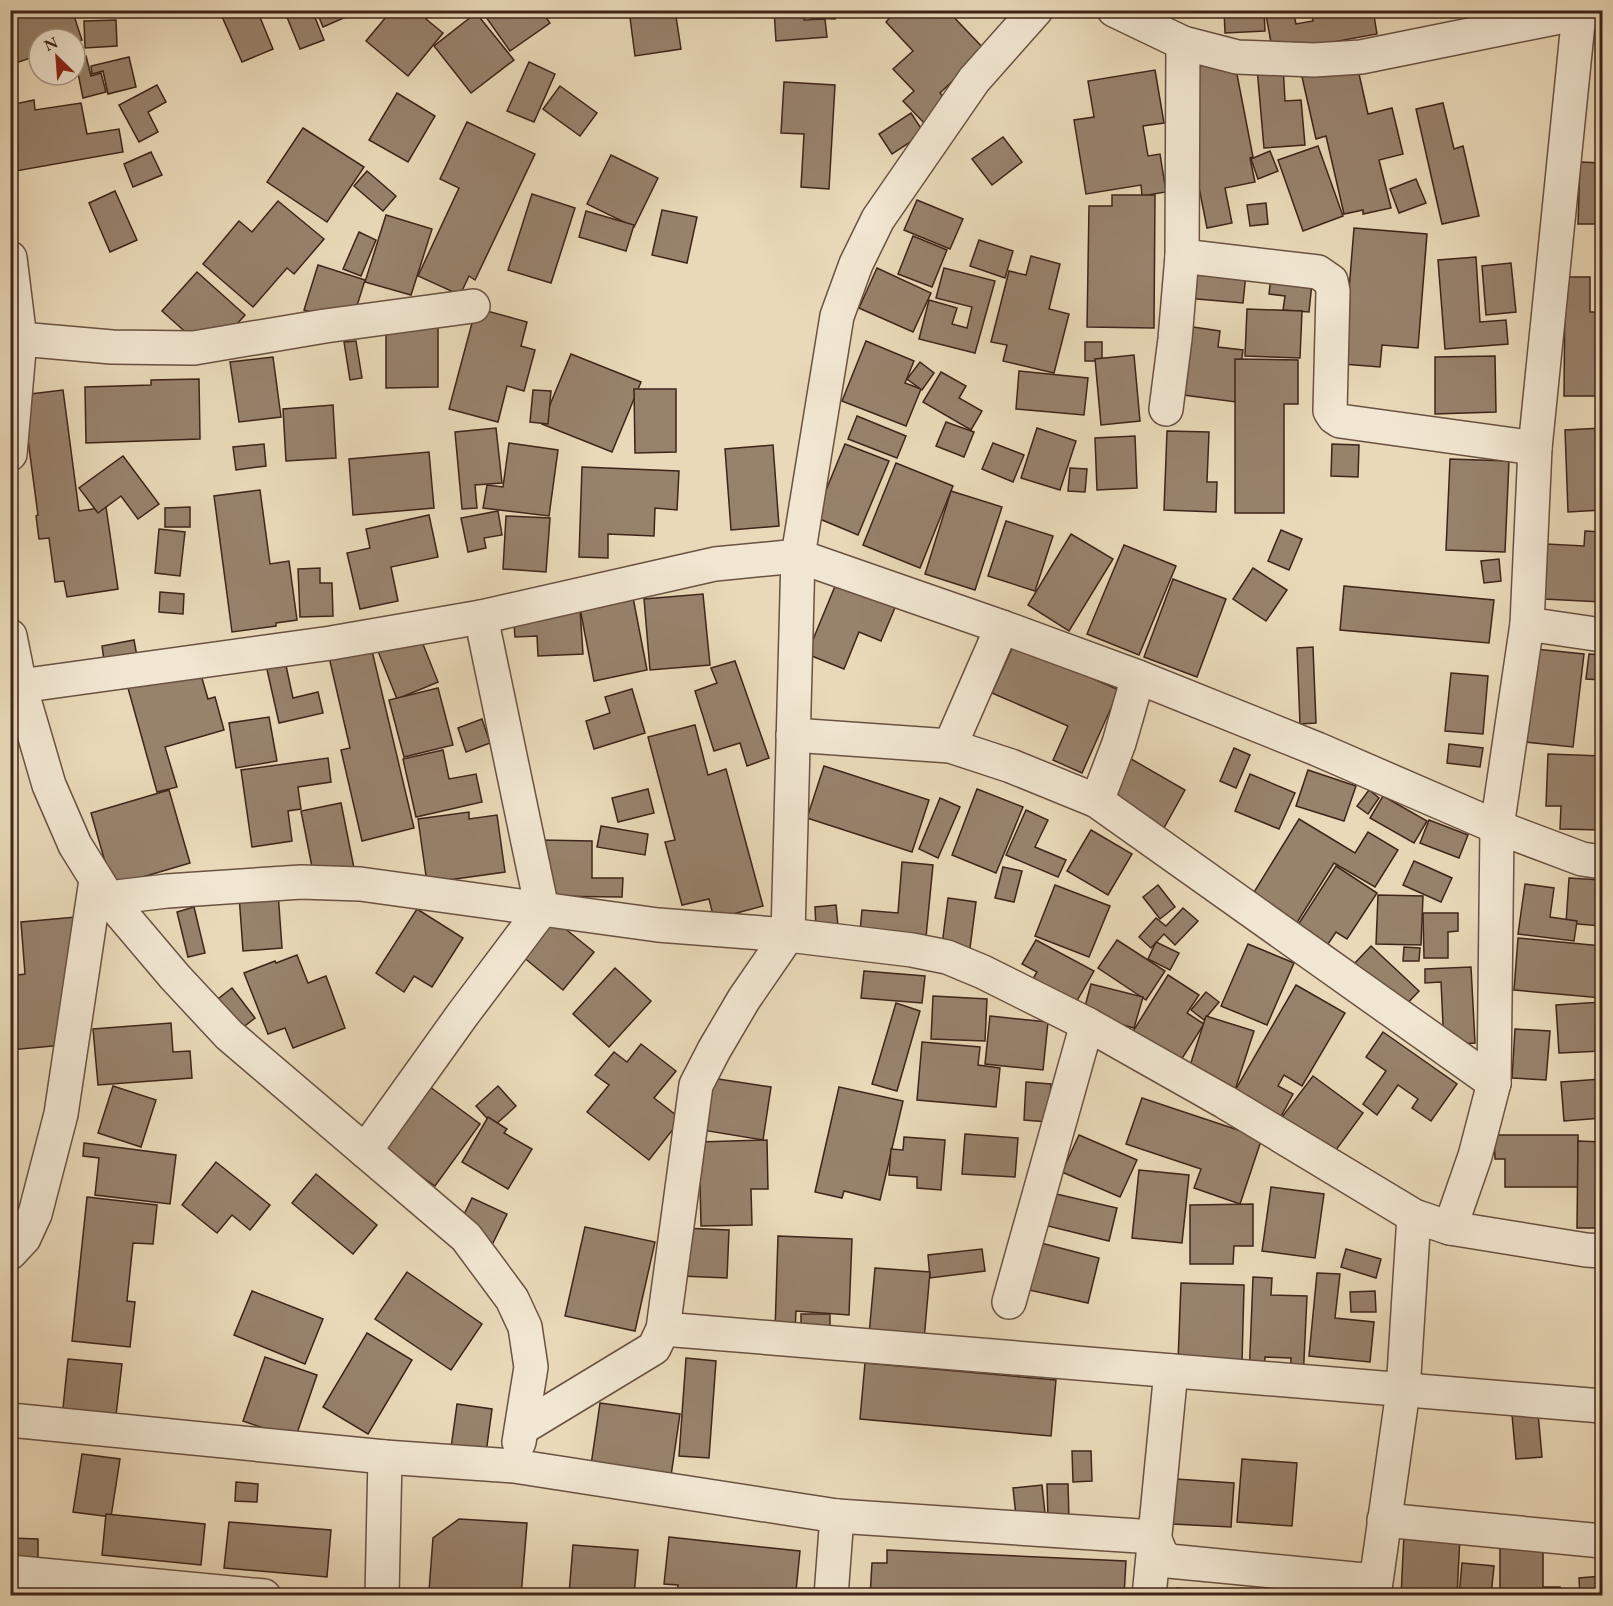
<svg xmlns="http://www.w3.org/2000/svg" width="1613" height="1606" font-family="'EB Garamond',serif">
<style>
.building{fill:#97826c;stroke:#3f241a;stroke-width:1.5}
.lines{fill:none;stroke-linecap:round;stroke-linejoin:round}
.minor-casing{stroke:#6a5142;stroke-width:36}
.minor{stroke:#f1e6d1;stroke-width:33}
</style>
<rect width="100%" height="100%" fill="#e9d9b8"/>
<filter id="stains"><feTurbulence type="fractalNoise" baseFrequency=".00333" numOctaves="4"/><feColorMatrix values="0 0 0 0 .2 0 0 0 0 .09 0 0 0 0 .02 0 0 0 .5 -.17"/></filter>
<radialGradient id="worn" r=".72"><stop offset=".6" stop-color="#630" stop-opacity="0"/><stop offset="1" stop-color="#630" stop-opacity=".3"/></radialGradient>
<g class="building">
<polygon points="10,10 72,10 82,40 75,42 75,39 39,39 39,55 10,65"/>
<polygon points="224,10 257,10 273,49 242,62 220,12"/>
<polygon points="284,10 312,10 324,40 300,49"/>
<polygon points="316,10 362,10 323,27"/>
<polygon points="392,10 434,10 426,19 443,33 408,76 366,41"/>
<polygon points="481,10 505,10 508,16 515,10 541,10 550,23 510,51"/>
<polygon points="629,10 675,10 681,49 635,56"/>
<polygon points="774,10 803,10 804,20 825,19 827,37 776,41"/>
<polygon points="811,10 836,10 835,19 811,18"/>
<polygon points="897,10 947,10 985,50 940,93 949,103 926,125 903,101 914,91 893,69 913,51 886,22"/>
<polygon points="1224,10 1264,10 1265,31 1225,33"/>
<polygon points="1265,10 1293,10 1296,24 1313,21 1311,10 1373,10 1377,34 1273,53"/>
<polygon points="476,13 514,60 471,93 434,46"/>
<polygon points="116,20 117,46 85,48 84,21"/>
<polygon points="86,56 91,76 101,73 106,92 83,98 75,58"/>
<polygon points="1355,56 1368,114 1392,108 1403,154 1379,160 1391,208 1363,214 1363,210 1344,214 1326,136 1316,139 1300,68"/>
<polygon points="129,57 136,87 108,94 103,71 92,74 91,66"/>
<polygon points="1234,59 1253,157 1250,158 1255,182 1225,188 1232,223 1207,228 1176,71"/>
<polygon points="529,62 555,74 534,122 507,111"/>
<polygon points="1283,66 1285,101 1301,100 1305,145 1264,148 1257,68"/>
<polygon points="1155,70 1164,123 1143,126 1148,156 1160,154 1166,192 1142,196 1141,185 1086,194 1074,120 1094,117 1088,81"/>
<polygon points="784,82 835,85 829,189 801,187 804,134 781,133"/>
<polygon points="157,85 166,102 148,112 158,132 139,142 119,105"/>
<polygon points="560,86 597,113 580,136 543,109"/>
<polygon points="397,93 435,116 408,162 369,140"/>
<polygon points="34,100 35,110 81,103 87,134 119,129 123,152 16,171 10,137 10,105"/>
<polygon points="1443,103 1454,149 1463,146 1479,216 1442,224 1416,109"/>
<polygon points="911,113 924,133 892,154 879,134"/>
<polygon points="467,122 535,154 475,280 469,276 460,295 418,276 459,188 440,179"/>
<polygon points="303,128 364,167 327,222 267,182"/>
<polygon points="1003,137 1022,162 992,185 972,159"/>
<polygon points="1318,146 1343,216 1303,231 1278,160"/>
<polygon points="1270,151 1278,171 1258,179 1251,159"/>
<polygon points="151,152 162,175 133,187 124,164"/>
<polygon points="611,155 658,178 634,227 587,204"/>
<polygon points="1580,162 1602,163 1602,224 1578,224"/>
<polygon points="367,171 396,196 383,211 354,186"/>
<polygon points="1416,179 1426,203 1399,213 1390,189"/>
<polygon points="115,191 137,240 110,252 89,203"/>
<polygon points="532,194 575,208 551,283 508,270"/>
<polygon points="1112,195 1155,195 1154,328 1087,327 1089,206 1112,206"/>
<polygon points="917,200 963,219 950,249 904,230"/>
<polygon points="278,201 324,239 294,274 287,268 253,307 203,264 239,221 252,232"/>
<polygon points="1266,203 1268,224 1250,226 1247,205"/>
<polygon points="662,210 697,217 687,263 652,255"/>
<polygon points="586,211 634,225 626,251 579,237"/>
<polygon points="386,215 432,229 411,295 365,282"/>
<polygon points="1354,228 1427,234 1418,348 1382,345 1380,367 1343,364"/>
<polygon points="359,232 376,240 361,276 343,269"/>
<polygon points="913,236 947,250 932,287 898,274"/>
<polygon points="979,240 1013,251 1005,278 970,266"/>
<polygon points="1192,248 1248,254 1243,303 1186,298"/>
<polygon points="1031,256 1060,264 1049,309 1069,314 1054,373 1003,361 1007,345 991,342 1009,271 1026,275"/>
<polygon points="1476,257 1480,322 1506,320 1508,344 1445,349 1438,260"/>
<polygon points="1273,259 1314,263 1309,312 1283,310 1285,296 1269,294"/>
<polygon points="1511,263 1516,312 1486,315 1482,266"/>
<polygon points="318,265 365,280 351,325 304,310"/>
<polygon points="877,268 931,293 913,332 859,308"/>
<polygon points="944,268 995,281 975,353 919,339 929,300 957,308 952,324 967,328 972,307 936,298"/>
<polygon points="197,272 245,315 210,354 162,311"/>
<polygon points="1602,274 1602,311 1601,311 1596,275"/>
<polygon points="1565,277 1590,277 1590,312 1602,312 1602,396 1564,396"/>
<polygon points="476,308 527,322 521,346 535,350 524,391 507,386 498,422 449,409"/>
<polygon points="1247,309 1302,311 1300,358 1245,356"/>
<polygon points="386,320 438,320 438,387 386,388"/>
<polygon points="1186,326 1220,331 1218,347 1243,350 1236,402 1176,394"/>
<polygon points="356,341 362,378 350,380 344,342"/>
<polygon points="866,341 914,361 905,383 921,389 906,426 842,401"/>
<rect x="1085" y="342" width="17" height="19"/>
<polygon points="571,354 641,382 612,452 542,424"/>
<polygon points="1134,355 1140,421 1101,425 1095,359"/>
<polygon points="1495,356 1496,412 1435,414 1435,357"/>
<polygon points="273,357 281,417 239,422 230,362"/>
<polygon points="1235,359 1298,360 1298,404 1284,404 1284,513 1235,513"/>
<polygon points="920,362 934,373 922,390 907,379"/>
<polygon points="1019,371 1088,378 1084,415 1016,409"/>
<polygon points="941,372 966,386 959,398 982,411 971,430 923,402"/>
<polygon points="199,379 200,439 86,443 85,387 151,385 151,380"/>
<polygon points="634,389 676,389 676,452 635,453"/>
<polygon points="63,390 79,511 106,507 118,589 67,597 64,581 55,582 49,538 39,539 36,516 38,515 22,395"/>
<polygon points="533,390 551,391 548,424 530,422"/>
<polygon points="333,405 336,458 286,461 283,409"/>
<polygon points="857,416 906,436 897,458 848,439"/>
<polygon points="946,422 974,432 964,457 936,446"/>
<polygon points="496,428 502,483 475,485 477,508 462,509 455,432"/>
<polygon points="1037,428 1076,441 1060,490 1021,478"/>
<polygon points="1602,428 1602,510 1568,512 1565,430"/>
<polygon points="1167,431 1209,432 1207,482 1217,482 1216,512 1164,510"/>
<polygon points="1135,436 1137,488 1097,490 1095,438"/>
<polygon points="509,443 558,450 549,516 483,508 487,485 503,487"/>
<polygon points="993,443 1024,455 1013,482 982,469"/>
<polygon points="264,444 266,466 236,470 233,447"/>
<polygon points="845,444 889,461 858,535 815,517"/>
<polygon points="1332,444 1359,445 1358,477 1331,476"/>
<polygon points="773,445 779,526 731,530 725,449"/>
<polygon points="429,452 434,508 353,515 349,459"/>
<polygon points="123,456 159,504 138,519 121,496 98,513 79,488"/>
<polygon points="1450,459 1509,461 1505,552 1446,550"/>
<polygon points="896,463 953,486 920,568 863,545"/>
<polygon points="582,467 679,471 677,510 655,508 654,536 608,534 608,558 579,557"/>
<polygon points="1070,468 1087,469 1085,492 1068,491"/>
<polygon points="260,490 270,564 289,561 297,620 276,623 276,626 232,632 214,496"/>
<polygon points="951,491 1002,507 975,590 925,574"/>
<polygon points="190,507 190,527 165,527 165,508"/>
<polygon points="498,511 502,535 484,538 486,548 468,552 461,518"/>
<polygon points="429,515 438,557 391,567 398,601 360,609 347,553 370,548 366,529"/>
<polygon points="506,516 550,518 546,572 503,569"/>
<polygon points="1006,521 1053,536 1035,591 988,576"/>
<polygon points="159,529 185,532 180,576 155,573"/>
<polygon points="1281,530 1302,539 1289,570 1268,561"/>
<polygon points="1585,531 1602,532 1602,602 1544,599 1547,544 1584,546"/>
<polygon points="1071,534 1113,559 1069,631 1028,605"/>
<polygon points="1124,545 1176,566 1139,655 1087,634"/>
<polygon points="1499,559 1501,581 1484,583 1481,561"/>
<polygon points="843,567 902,591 881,641 859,632 844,669 807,654"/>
<polygon points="320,568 320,583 332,583 333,616 300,617 298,569"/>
<polygon points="1253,568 1287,590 1266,621 1233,599"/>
<polygon points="1173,579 1226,599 1197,677 1144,657"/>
<polygon points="630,582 647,670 594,681 577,593"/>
<polygon points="1344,586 1494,600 1489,643 1340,630"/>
<polygon points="160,592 184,594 183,614 159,612"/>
<polygon points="579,593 583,654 538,656 537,636 515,637 512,597"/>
<polygon points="703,594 710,665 650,670 644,599"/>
<polygon points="415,624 438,682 397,699 374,641"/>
<polygon points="368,634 414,828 362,841 341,750 350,748 326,644"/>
<polygon points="134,640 138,662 105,667 102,646"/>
<polygon points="1014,644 1119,690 1082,773 1053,760 1068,726 992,693"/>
<polygon points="1313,647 1316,723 1300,724 1297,648"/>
<polygon points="1535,649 1584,654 1573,747 1525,742"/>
<polygon points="1589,654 1602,655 1602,680 1586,679"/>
<polygon points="285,661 293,698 318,692 323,713 279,723 266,665"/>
<polygon points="735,661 769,758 747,766 740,743 714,751 695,691 717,683 711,668"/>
<polygon points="199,668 208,699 215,697 224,730 165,747 177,787 157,792 128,688"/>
<polygon points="1451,673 1488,676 1483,734 1445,731"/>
<polygon points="438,688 453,745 404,757 389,700"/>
<polygon points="632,689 645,733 594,749 586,721 610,713 605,697"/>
<polygon points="269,717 277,761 236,768 229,723"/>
<polygon points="482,719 490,743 466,752 458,728"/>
<polygon points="695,725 708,775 726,769 763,906 714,919 709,899 682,905 665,842 675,840 648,737"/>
<polygon points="1449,744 1483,748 1480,767 1447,763"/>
<polygon points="1234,748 1250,755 1236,788 1220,781"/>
<polygon points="443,750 449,779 476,774 482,802 416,817 403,759"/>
<polygon points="1548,754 1602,756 1601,830 1560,829 1561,806 1546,806"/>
<polygon points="1126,756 1185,790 1160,835 1100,802"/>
<polygon points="328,758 331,782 298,787 301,809 288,811 292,841 252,847 241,770"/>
<polygon points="824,766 929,800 912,852 807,818"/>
<polygon points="1308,770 1356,786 1344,821 1296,806"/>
<polygon points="1250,774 1295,793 1279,829 1235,811"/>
<polygon points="648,789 654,813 618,822 612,798"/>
<polygon points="977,789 1023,807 996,873 952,855"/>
<polygon points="169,790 190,863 112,886 91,813"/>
<polygon points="1369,790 1379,798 1368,814 1357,806"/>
<polygon points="1383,796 1427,821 1414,843 1370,818"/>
<polygon points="940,798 960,807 938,858 919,849"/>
<polygon points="341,803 354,868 314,877 301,811"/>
<polygon points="1026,810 1048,820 1035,847 1066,860 1058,877 1006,855"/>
<polygon points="469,812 469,819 497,815 505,872 427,883 418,819"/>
<polygon points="1299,819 1355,853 1368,832 1398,850 1375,887 1334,863 1293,929 1248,902"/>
<polygon points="1429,820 1468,835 1459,858 1420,843"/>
<polygon points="601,826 648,834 645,855 597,847"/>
<polygon points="1091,830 1132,854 1108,895 1067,871"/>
<polygon points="541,840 592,841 592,878 623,878 622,897 540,896"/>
<polygon points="1414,861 1452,878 1441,902 1403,885"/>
<polygon points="902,862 933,865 926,937 860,931 862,910 898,913"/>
<polygon points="1336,866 1377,893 1347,939 1336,932 1324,950 1294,931"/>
<polygon points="1003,867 1022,871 1014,902 995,898"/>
<polygon points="1569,878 1602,880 1602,926 1566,923"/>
<polygon points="1525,884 1554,888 1550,917 1577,921 1574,941 1518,934"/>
<polygon points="1055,885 1110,906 1089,957 1035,936"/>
<polygon points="1158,885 1175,907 1160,919 1143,897"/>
<polygon points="278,892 282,948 243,951 239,895"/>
<polygon points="1378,895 1423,896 1421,945 1376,944"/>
<polygon points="948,898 976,902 970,948 942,945"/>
<polygon points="836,905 838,926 816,928 815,907"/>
<polygon points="194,907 205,953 188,957 177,912"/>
<polygon points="1183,908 1198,921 1175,945 1164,934 1151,948 1139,937 1156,918 1166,926"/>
<polygon points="417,909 463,938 432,987 414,976 404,992 376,973"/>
<polygon points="1423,913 1458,913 1458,931 1448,932 1448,958 1424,958"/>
<polygon points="547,914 594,952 563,990 516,951"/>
<polygon points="87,916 85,1043 10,1050 10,976 25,974 21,922"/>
<polygon points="1518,938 1602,946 1602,998 1514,990"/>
<polygon points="1036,940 1094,971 1071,1011 1028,987 1037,972 1022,964"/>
<polygon points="1117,940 1165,971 1146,1000 1098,968"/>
<polygon points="1156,942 1179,953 1170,970 1148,959"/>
<polygon points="1248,944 1294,963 1267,1025 1221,1006"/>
<polygon points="1371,946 1419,991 1402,1009 1354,964"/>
<polygon points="1404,947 1420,948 1419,961 1403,961"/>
<polygon points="297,955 308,983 326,976 345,1028 293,1048 285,1028 268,1034 244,973 275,961 276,963"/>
<polygon points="1471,967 1475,1043 1444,1045 1441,982 1425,983 1425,969"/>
<polygon points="615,968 651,1001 609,1047 573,1014"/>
<polygon points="864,971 925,976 922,1003 861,998"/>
<polygon points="1168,975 1199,995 1187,1013 1204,1024 1174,1071 1127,1041"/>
<polygon points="1091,984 1143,997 1134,1028 1083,1014"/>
<polygon points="1296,985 1345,1013 1302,1086 1284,1075 1278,1086 1293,1094 1279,1120 1233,1094"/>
<polygon points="232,988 255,1018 237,1032 214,1002"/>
<polygon points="1206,992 1219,1002 1204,1020 1191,1010"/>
<polygon points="933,996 987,999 985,1041 931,1039"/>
<polygon points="1602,1002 1602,1051 1559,1053 1556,1005"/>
<polygon points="896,1003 920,1011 897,1091 872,1084"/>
<polygon points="990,1016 1048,1022 1043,1070 985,1064"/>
<polygon points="1206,1016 1254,1031 1235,1090 1187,1075"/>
<polygon points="171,1023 173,1052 190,1051 192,1078 98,1085 93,1029"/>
<polygon points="1515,1029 1550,1031 1546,1080 1512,1078"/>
<polygon points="1383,1032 1457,1084 1431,1121 1412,1108 1418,1099 1398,1085 1377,1115 1363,1104 1386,1071 1366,1057"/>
<polygon points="922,1042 980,1047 978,1065 1000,1068 996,1107 917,1100"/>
<polygon points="641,1044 676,1071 654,1098 681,1119 649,1160 587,1112 609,1085 595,1075 614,1052 627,1062"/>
<polygon points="1313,1076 1363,1113 1333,1154 1282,1117"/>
<polygon points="705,1077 771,1087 763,1140 696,1129"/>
<polygon points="1601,1079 1602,1118 1564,1121 1561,1082"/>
<polygon points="1026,1082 1051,1084 1048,1122 1024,1120"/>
<polygon points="426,1084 480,1124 435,1186 380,1147"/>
<polygon points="113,1086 156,1100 141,1147 98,1133"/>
<polygon points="498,1086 516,1106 494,1126 476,1106"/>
<polygon points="839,1087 903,1101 880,1200 844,1191 842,1198 815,1192"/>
<polygon points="1142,1098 1262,1138 1240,1204 1194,1188 1201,1169 1126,1144"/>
<polygon points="488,1117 507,1129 504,1133 532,1149 508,1189 462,1162"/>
<polygon points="965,1134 1018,1138 1015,1177 962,1174"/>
<polygon points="1079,1135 1137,1160 1120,1197 1062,1172"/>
<polygon points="1494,1135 1578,1135 1579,1187 1505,1187 1505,1159 1495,1159"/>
<polygon points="904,1137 945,1140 941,1190 917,1188 917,1177 889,1175 891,1149 903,1150"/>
<polygon points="767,1140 768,1189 751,1189 752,1225 701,1226 699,1142"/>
<polygon points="1578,1141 1602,1142 1602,1228 1577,1228"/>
<polygon points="84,1143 176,1155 170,1204 95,1195 99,1158 83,1156"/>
<polygon points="216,1162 270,1205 250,1230 232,1215 217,1233 182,1205"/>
<polygon points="1139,1170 1189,1175 1182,1243 1132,1238"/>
<polygon points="316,1174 377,1225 353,1254 292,1203"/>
<polygon points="1271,1187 1324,1194 1315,1258 1262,1251"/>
<polygon points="1052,1193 1117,1208 1109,1241 1044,1225"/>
<polygon points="87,1197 157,1205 153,1244 133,1243 127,1301 135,1302 130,1347 72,1341"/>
<polygon points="472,1198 507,1214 490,1249 455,1233"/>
<polygon points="1253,1204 1253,1246 1234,1246 1233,1264 1190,1264 1190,1205"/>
<polygon points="585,1227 655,1242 635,1331 565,1316"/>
<polygon points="683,1228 729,1230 727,1278 681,1276"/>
<polygon points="778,1236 852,1239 849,1315 796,1311 795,1331 775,1331"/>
<polygon points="1041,1243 1099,1258 1088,1303 1029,1290"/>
<polygon points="982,1249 985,1271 930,1278 928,1255"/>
<polygon points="1346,1249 1381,1259 1376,1278 1341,1267"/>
<polygon points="875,1268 930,1272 924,1340 869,1335"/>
<polygon points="407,1272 482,1324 451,1370 375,1319"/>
<polygon points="1317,1273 1340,1274 1335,1318 1374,1322 1370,1362 1309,1356"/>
<polygon points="1253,1277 1272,1278 1271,1295 1307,1296 1303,1381 1290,1381 1291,1358 1265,1357 1264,1379 1249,1378"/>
<polygon points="1181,1283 1244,1285 1242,1364 1178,1362"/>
<polygon points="252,1291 323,1319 305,1364 234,1335"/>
<polygon points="1375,1291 1376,1312 1351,1312 1350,1292"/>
<rect x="801" y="1314" width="29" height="19"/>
<polygon points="367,1333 412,1360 368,1434 323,1407"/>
<polygon points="265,1357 317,1375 295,1439 243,1421"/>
<polygon points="686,1358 716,1361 709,1458 679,1456"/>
<polygon points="68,1359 122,1364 115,1424 62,1418"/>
<polygon points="865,1363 1056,1380 1051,1436 860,1419"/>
<polygon points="600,1403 680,1414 671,1476 591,1465"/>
<polygon points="457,1404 492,1409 484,1468 449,1463"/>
<polygon points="1538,1413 1542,1457 1516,1459 1512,1415"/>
<polygon points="1072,1451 1091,1451 1092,1481 1073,1482"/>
<polygon points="82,1454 120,1459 111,1517 73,1512"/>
<polygon points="1242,1459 1297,1463 1292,1526 1237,1522"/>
<polygon points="1176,1479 1234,1483 1231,1527 1173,1524"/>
<polygon points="236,1482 258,1484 257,1502 235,1501"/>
<polygon points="1047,1484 1068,1484 1069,1519 1048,1520"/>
<polygon points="1042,1485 1045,1513 1016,1516 1013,1488"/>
<polygon points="106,1514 205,1524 201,1565 102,1555"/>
<polygon points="459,1519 527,1523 521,1596 484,1596 429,1591 433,1538"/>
<polygon points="229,1522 331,1530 327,1577 224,1568"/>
<polygon points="1404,1534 1460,1536 1457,1596 1401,1596"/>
<polygon points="669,1537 800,1551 796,1591 781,1589 781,1596 676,1596 678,1585 664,1584"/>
<polygon points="10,1538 38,1539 38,1564 10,1564"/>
<polygon points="573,1545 638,1550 634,1596 569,1594"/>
<polygon points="1500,1545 1543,1545 1543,1587 1560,1587 1560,1596 1500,1596"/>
<polygon points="887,1550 1126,1561 1124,1596 870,1596 872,1563 887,1563"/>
<polygon points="1462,1563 1494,1566 1491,1596 1459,1596"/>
<polygon points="1602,1576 1602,1596 1580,1596 1579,1578"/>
<polygon points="1177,1588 1257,1596 1176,1596"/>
</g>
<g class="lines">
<defs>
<g id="minor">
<polyline points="1114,10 1183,43 1237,57 1314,60 1361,57 1579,13 1602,11"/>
<polyline points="1182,256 1183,43"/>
<polyline points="10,258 20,339 10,454"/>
<polyline points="20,339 112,347 194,348 325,326 473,306"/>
<polyline points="1166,409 1175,339 1182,256 1318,272 1331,281 1333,291 1330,411 1334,417 1340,421 1535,448"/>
<polyline points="1527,624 1602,635"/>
<polyline points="10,636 20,686 49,785 75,845 108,898 175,977 229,1035 466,1237 512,1299 525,1327 531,1367 519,1442"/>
<polyline points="1138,677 1119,743 1097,801 1494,1083"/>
<polyline points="20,686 331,643 481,617 715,564 798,556 1002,627 1138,677 1317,749 1497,827 1582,859 1602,862"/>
<polyline points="793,735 950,746 1011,766 1097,801"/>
<polyline points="950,746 1002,627"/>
<polyline points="108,898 167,891 301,882 360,884 658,925 788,935 912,950 947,957 983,972 1087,1024 1225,1102 1414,1216 1450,1228 1586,1250 1602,1251"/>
<polyline points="365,1151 463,1014 542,909 481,617"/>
<polyline points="1450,1228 1475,1156 1494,1083 1497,827 1527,624 1535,448 1579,13"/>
<polyline points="10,1253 24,1238 35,1214 61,1114 96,880"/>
<polyline points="1009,1302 1087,1024"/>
<polyline points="663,1329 1602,1406"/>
<polyline points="10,1420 385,1457 514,1466 837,1516 1154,1537 1161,1554 1169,1561 1375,1581"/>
<polyline points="522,1428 654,1348 663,1329 696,1085 714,1050 744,999 788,935 798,556 837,316 856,264 878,219 974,80 1036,10"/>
<polyline points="1384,1520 1602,1541"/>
<polyline points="10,1572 264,1596"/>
<polyline points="382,1596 385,1457"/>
<polyline points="831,1596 837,1516"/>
<polyline points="1149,1596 1171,1371"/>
<polyline points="1374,1596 1403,1391 1414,1216"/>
</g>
</defs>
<use href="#minor" class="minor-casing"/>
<use href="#minor" class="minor"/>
</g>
<rect width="1613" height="1606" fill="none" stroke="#e9d9b8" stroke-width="36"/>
<rect x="12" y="12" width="1589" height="1582" fill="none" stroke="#3f241a" stroke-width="3"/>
<rect x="18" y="18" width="1577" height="1570" fill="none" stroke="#3f241a" stroke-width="1.5"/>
<g transform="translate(57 57) rotate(335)"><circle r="28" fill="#f1e6d1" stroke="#aa9888" stroke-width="1.5"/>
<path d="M0-4.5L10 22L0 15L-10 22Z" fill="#8f2418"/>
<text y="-9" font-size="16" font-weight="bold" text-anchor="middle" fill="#3f241a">N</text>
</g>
<rect width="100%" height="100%" filter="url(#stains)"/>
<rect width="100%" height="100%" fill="url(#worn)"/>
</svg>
